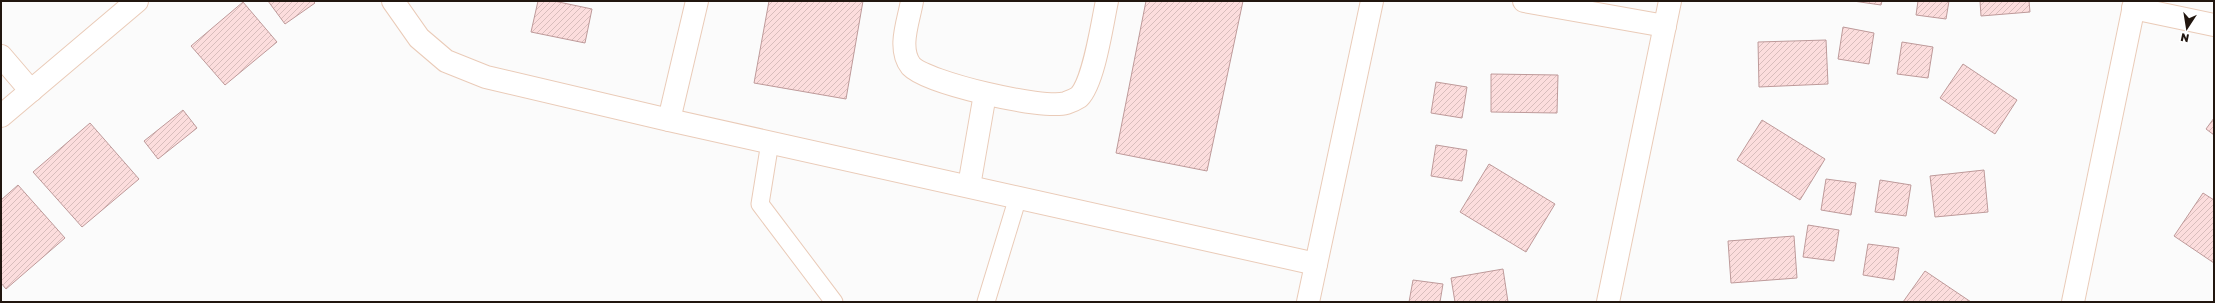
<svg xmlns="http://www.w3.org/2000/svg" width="2215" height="303" font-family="'Golos Text',sans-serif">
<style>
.building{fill:url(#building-hatch);stroke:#be9a9a}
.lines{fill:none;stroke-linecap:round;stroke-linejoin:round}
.service-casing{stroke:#eacbb8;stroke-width:19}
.minor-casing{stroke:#eacbb8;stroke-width:24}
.service{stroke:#fff;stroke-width:17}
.minor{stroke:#fff;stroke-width:22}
</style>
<defs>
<pattern id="building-hatch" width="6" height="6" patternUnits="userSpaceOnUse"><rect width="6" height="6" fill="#fcdddd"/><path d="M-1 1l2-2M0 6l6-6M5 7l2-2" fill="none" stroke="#d8bdbc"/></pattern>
</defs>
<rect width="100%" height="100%" fill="#fbfbfb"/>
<g class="building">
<polygon points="268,1 313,1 315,3 285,24"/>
<polygon points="538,1 554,1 592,9 585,43 531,32"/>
<polygon points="769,1 863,1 846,99 754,83"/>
<polygon points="1146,1 1243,1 1207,171 1116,153"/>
<polygon points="1853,1 1882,1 1881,5"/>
<polygon points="1918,1 1949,1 1946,19 1916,15"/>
<polygon points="1980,1 2029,1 2030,12 1981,16"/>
<polygon points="243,2 277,42 225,85 191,46"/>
<polygon points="1843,27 1874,33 1869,64 1838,59"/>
<polygon points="1826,40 1828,84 1759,87 1758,42"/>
<polygon points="1902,42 1933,47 1928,78 1897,74"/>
<polygon points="1963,64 2017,100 1995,134 1940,98"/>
<polygon points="1491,74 1558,75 1557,113 1491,112"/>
<polygon points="1436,82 1467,87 1462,118 1431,113"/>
<polygon points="183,110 197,128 158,159 144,141"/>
<polygon points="2214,118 2214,135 2206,129"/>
<polygon points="1762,120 1825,159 1800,200 1737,160"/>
<polygon points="90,123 139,179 82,227 33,172"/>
<polygon points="1436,145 1467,150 1462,181 1431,176"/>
<polygon points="1489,164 1555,204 1526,252 1460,212"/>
<polygon points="1984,170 1988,212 1935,217 1930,176"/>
<polygon points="1826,179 1856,183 1851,215 1821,210"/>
<polygon points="1880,180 1911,185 1906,216 1875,212"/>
<polygon points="18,185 65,238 6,289 1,283 1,200"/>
<polygon points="2203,193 2214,200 2214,263 2174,236"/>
<polygon points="1808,225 1839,230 1834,261 1803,257"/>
<polygon points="1794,236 1797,278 1731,283 1728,241"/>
<polygon points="1868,244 1899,248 1894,280 1863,275"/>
<polygon points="1503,269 1508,302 1455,302 1451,278"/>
<polygon points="1925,271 1971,302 1903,302"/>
<polygon points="1413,280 1443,284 1440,302 1409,302"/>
</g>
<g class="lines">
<defs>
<g id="service">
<polyline points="770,142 760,204 834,302"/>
<polyline points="986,302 1018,197"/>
</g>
<g id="minor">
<polyline points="393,1 419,38 446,61 486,77 669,120 1316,264"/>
<path d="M 912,1 C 909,20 897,48 911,66 C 927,83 1043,110 1066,103 C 1069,102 1076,99 1079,97 C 1094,82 1102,24 1107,1"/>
<polyline points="1524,1 1665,26"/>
<polyline points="2133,8 2214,25"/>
<polyline points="1,56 31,91"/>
<polyline points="1,116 137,1"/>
<polyline points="669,120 697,1"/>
<polyline points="969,186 985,94"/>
<polyline points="1308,302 1372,1"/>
<polyline points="1608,302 1670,1"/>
<polyline points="2073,302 2135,1"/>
</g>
</defs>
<use href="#service" class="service-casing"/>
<use href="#minor" class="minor-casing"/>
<use href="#service" class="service"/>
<use href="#minor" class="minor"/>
</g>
<rect width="2215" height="303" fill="none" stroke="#21160f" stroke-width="4"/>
<g transform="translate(2187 28) rotate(192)" stroke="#ffffff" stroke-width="3" paint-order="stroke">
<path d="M0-3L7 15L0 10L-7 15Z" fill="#21160f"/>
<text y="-6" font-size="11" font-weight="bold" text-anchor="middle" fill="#21160f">N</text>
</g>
</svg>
